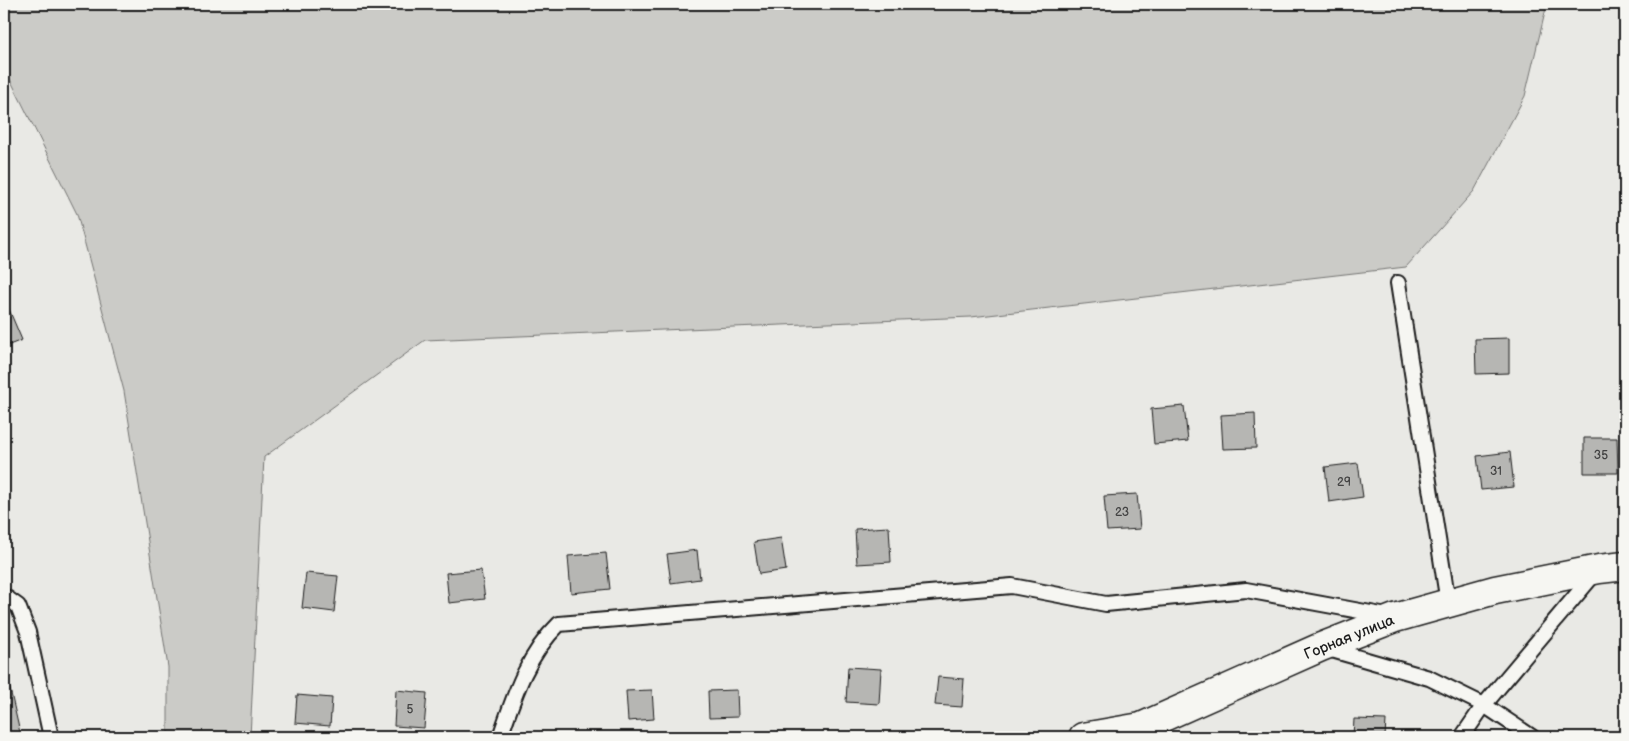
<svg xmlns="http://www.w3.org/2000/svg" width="1629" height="741" font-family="'Balsamiq Sans',sans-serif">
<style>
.green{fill:#cbcbc7;stroke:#747472}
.building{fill:#b6b6b3;stroke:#1c1c1c}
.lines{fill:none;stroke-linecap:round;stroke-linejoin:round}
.service-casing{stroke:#1c1c1c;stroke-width:18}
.minor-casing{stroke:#1c1c1c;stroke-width:31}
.service{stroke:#f6f6f2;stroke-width:14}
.minor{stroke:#f6f6f2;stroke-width:28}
.labels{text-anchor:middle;stroke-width:5;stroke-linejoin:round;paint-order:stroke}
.number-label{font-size:12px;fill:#424242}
.street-label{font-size:15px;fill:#1c1c1c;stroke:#f6f6f2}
</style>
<rect width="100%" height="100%" fill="#e9e9e5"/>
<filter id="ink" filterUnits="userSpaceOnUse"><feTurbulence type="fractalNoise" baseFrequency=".02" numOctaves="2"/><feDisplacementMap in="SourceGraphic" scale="10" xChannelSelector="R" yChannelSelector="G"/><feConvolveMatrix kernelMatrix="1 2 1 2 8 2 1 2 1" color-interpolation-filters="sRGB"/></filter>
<g filter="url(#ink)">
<polygon class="green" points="4,4 1547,4 1525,96 1474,191 1406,267 971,317 425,340 264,457 250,737 168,737 168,667 124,391 77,214 4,67"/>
<g class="building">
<polygon points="5,300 22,340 4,347 4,301"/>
<polygon points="1509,338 1509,373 1476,374 1475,339"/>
<polygon points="1184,406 1188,441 1154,444 1151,409"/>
<polygon points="1255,413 1256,448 1223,449 1221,415"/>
<polygon points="1584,438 1617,438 1618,473 1584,473"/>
<polygon points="1510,452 1514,487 1481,490 1477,456"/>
<polygon points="1358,463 1363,497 1329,502 1325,467"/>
<polygon points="1137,494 1140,529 1107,531 1104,496"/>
<polygon points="889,527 891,562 857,564 855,529"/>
<polygon points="781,538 786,570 759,574 754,542"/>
<polygon points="697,550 700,579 671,583 667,554"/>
<polygon points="606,553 610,589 571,593 568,556"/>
<polygon points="481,570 485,599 449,603 446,573"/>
<polygon points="306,573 338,576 334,612 302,608"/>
<polygon points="4,663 21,737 4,737"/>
<polygon points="848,667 881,669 879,704 846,702"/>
<polygon points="938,677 964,679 962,707 935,705"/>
<polygon points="396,690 427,693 424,728 394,726"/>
<polygon points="652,690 654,719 628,721 626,691"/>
<polygon points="737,690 738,717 709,718 708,691"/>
<polygon points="297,695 332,698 330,726 295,723"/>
<polygon points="1354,719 1386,720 1385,737 1353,737"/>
</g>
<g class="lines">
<defs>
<g id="service">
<polyline points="1398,283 1448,603"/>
<polyline points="4,596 18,606 28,632 51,737"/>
<polyline points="1325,648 1429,678 1484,705 1532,737"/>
<path d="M 500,737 C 514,696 527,655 559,624 L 1012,586 L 1106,604 L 1246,590 L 1387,616"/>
<polyline points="1462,737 1484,705 1595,573"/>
</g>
<polyline id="minor" points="1083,737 1141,727 1321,647 1395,618 1495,590 1599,569 1625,566"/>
</defs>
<use href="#service" class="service-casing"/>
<use href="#minor" class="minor-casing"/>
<use href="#service" class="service"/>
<use href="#minor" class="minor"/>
</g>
</g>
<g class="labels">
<g class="number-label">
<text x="1601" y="459">35</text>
<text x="1496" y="475">31</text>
<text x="1344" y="486">29</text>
<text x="1122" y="516">23</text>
<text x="410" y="713">5</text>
</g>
<g class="street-label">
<text transform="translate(1349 637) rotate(-22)" y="5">Горная улица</text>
</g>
</g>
<rect width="1629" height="741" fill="none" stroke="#f6f6f2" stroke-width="20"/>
<rect x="10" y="10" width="1609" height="721" fill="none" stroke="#1c1c1c" stroke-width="2" filter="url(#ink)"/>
</svg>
